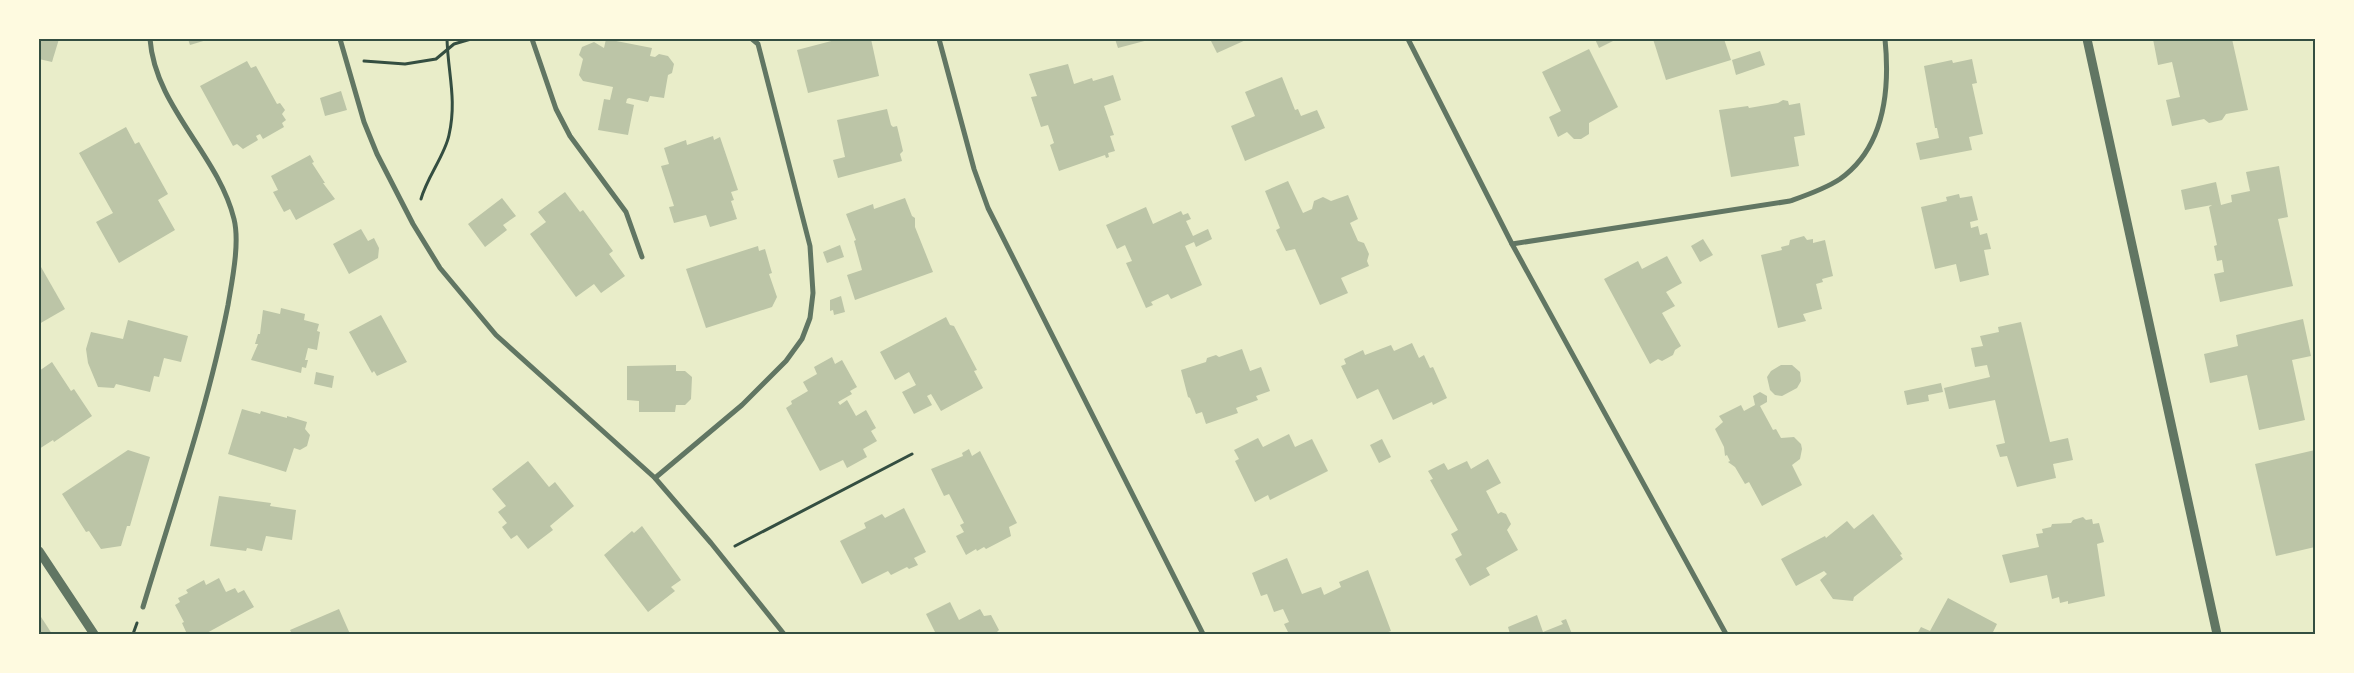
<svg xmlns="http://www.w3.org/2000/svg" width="2354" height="673" font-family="Helvetica,sans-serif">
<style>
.building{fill:#bcc5a7}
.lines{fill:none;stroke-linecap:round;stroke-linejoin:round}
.path{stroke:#344e41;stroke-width:3}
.minor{stroke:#617663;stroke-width:5}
.tertiary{stroke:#617663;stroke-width:9}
.neatline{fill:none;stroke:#344e41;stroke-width:2}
</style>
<rect width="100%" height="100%" fill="#e9edc9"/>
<g class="building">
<polygon points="39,39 59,39 52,62 39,59"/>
<polygon points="188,39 210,39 190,45"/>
<polygon points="606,39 652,48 650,56 655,57 659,54 668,56 674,64 672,73 668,75 664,98 650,96 648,102 629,98 627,99 626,103 634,105 628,135 598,130 604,99 610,100 613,87 583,81 579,75 583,59 579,55 582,47 594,42 604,48"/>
<polygon points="839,39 871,39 879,76 808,93 797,50"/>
<polygon points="1115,39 1152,39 1118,48"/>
<polygon points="1210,39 1248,39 1217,53"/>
<polygon points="1595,39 1617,39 1599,48"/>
<polygon points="1653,39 1724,39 1731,60 1666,80"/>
<polygon points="2153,39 2232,39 2248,110 2226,114 2222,120 2209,123 2204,119 2172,126 2166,100 2180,97 2172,62 2158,65"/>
<polygon points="1589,49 1618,107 1589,123 1589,134 1581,139 1574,139 1567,132 1558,137 1549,117 1561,111 1542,72"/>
<polygon points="1760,51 1765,65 1736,75 1732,60"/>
<polygon points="1972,59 1977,83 1972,84 1983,134 1969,137 1972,150 1920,160 1916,143 1939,138 1937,128 1935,128 1924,66 1952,60 1953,63"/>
<polygon points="247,61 251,68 256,66 277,104 280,103 285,110 282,114 286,120 282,123 284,127 263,139 260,134 256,136 258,140 243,149 237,144 233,146 200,86"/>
<polygon points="1068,64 1074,84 1092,78 1093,81 1113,75 1121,100 1104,106 1114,135 1110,136 1115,151 1108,153 1109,157 1106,158 1105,155 1059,171 1050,145 1054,143 1048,125 1041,127 1031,97 1037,96 1029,74"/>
<polygon points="1282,77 1295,110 1298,109 1301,116 1317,110 1325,128 1245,161 1231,126 1255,116 1245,92"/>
<polygon points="341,91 347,110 325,116 320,98"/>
<polygon points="1783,100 1788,101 1789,105 1800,103 1805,135 1794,137 1799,166 1731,177 1719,110 1748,106 1749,108 1778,103"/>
<polygon points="887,109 891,125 893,127 897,126 903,151 900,154 902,161 838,178 833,160 845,157 837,120"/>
<polygon points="126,127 135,144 139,142 168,194 158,200 175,230 119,263 96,222 113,213 79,153"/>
<polygon points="713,136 714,140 720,137 738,190 731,192 734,200 731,201 737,219 710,227 706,215 674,223 669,207 674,206 661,166 669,164 664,148 686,140 687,145"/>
<polygon points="310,155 314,162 312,163 325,183 323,183 335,199 296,220 290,209 284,212 273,192 278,190 271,176"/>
<polygon points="2279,166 2288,217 2278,219 2293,286 2220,302 2214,274 2224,272 2222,260 2217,261 2214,246 2217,245 2209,207 2212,205 2185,210 2181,190 2216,182 2221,205 2232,202 2231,195 2250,191 2246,172"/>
<polygon points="1288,181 1303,213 1312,209 1314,201 1323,197 1331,201 1348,195 1358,219 1350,223 1358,241 1364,243 1369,254 1367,261 1369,266 1341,278 1348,293 1320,305 1295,249 1286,251 1276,230 1280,228 1265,191"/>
<polygon points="565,192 580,212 583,210 613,251 609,254 625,276 601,293 594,284 576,297 530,234 546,222 538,212"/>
<polygon points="1959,194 1960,198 1972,196 1978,220 1970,222 1971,228 1978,226 1980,235 1987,233 1991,249 1984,250 1989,275 1960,282 1956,264 1935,269 1921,207 1947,201 1946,197"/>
<polygon points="502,198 516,216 503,225 507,230 485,247 468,224"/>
<polygon points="905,198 912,216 915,218 915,227 933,272 855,300 847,275 862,270 854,241 856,240 846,214 873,204 874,209"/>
<polygon points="1146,207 1153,224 1181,211 1183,215 1188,213 1191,219 1186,221 1193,236 1208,229 1212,239 1196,247 1194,242 1185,246 1202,285 1171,299 1168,294 1151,302 1153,305 1146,308 1126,263 1132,261 1125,245 1117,249 1106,225"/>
<polygon points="361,229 368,241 374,238 379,248 378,258 349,274 333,244"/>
<polygon points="1804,236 1807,240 1813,239 1813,243 1825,240 1833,276 1822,279 1823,282 1816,284 1822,309 1803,314 1806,321 1778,328 1761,255 1782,250 1781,247 1789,245 1790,240"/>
<polygon points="1703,239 1713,255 1700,262 1691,246"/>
<polygon points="840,245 844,257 827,263 823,252"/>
<polygon points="758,246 759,251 765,249 772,273 769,274 777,297 772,307 706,328 686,269"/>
<polygon points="1667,256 1682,283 1666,292 1675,306 1662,313 1681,346 1675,350 1673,355 1662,361 1658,359 1650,364 1604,279 1638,261 1642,269"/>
<polygon points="41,267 65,309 39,324 39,268"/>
<polygon points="841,296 845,312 834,315 833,310 830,311 830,300"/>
<polygon points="281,308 305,314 304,320 319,324 317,331 320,332 317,350 308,348 305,360 308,360 306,368 302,367 301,373 251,360 258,344 255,344 258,334 260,334 263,310 280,314"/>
<polygon points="381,315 407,362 377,376 374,371 372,373 349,332"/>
<polygon points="946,317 950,325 954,326 977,370 974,371 983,388 941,411 931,394 927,396 932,405 914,414 902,392 916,385 909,372 895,380 880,352"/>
<polygon points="2303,319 2311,356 2292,360 2305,420 2259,430 2247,375 2210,383 2204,354 2238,346 2236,335"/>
<polygon points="128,320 188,336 181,362 164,358 159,377 154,376 150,392 116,384 114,388 98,387 88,363 86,349 91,332 123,339"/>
<polygon points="2021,322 2050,442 2068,438 2073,460 2053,464 2056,478 2017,487 2007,456 2000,457 1996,445 2005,443 1995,400 1949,409 1944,388 1990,377 1987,365 1975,367 1971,348 1983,346 1980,336 1999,332 1998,327"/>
<polygon points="1412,343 1419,358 1424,355 1430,368 1433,367 1447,398 1433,405 1432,402 1393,420 1378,389 1357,399 1341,366 1346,364 1344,359 1363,350 1365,355 1391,345 1394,351"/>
<polygon points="1242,349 1250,371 1261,367 1270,391 1256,396 1258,400 1236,408 1238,413 1206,424 1202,412 1196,414 1190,398 1188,397 1181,370 1206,362 1207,358 1216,355 1219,357"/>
<polygon points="832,357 835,364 842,360 857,387 850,391 852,394 838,402 840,405 847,400 856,416 866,410 876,428 871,431 877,441 863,449 867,457 847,468 843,460 820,471 786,408 792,404 791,401 808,391 803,382 817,374 814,367"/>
<polygon points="52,362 71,391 74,389 92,416 54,442 53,440 39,449 39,371"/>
<polygon points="676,365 676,371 685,371 692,377 691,399 685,405 676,405 675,412 639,412 639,401 627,400 627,366"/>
<polygon points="1781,365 1792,365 1800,372 1801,381 1797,388 1782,396 1775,395 1770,390 1767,377 1771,371"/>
<polygon points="316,372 334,376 332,388 314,384"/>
<polygon points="1941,383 1943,392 1928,395 1929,401 1907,405 1904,391"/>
<polygon points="1760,392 1767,396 1767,402 1760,406 1773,430 1776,429 1781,438 1794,437 1801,444 1802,449 1800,459 1792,465 1802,485 1762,506 1749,482 1745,484 1735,467 1728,462 1730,461 1727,455 1725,456 1724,447 1715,429 1723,422 1719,416 1741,405 1744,411 1755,405 1753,396"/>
<polygon points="242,409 260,414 261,411 287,418 287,416 307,422 305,429 310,435 307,446 300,450 294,448 286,472 228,454"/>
<polygon points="1289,434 1295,447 1312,439 1328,471 1270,500 1268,495 1255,502 1235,461 1239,459 1234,450 1258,438 1263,447"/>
<polygon points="1382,439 1391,457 1379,463 1370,445"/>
<polygon points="969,449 972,456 980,451 1017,523 1009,527 1011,536 986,549 984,547 977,551 976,549 966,555 956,536 964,532 960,525 964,523 949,494 944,496 931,469 963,456 962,453"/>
<polygon points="128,450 150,457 130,526 127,526 121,546 101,549 89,531 86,532 62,494"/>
<polygon points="2315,450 2315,547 2276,556 2255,464"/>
<polygon points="1488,459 1501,483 1486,491 1498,514 1501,512 1506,514 1511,524 1507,530 1518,550 1486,568 1490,575 1470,586 1455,559 1462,555 1451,534 1458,530 1430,480 1433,479 1428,471 1444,463 1448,470 1467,461 1471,469"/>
<polygon points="528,461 549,487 555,482 574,506 550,526 553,530 528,549 517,535 511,539 502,527 507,523 498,512 506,506 492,489"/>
<polygon points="219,496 271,503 270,506 296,510 292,540 266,536 262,551 247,548 246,551 210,546"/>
<polygon points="904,508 926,552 914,558 918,565 909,569 907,567 891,575 888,571 862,584 840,541 866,528 864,523 882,514 885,518"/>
<polygon points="1873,514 1902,554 1900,555 1903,559 1854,597 1853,601 1833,599 1820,580 1827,574 1824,571 1796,586 1781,559 1825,536 1826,538 1847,521 1854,529"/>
<polygon points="2083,517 2086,520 2092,519 2093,524 2099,523 2104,542 2097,544 2105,596 2068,604 2068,601 2060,603 2059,597 2052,599 2047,575 2010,583 2002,555 2039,547 2036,534 2043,533 2042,529 2051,527 2052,524 2071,523 2073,520"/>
<polygon points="642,526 681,580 671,587 675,591 648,612 604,555 632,531 634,533"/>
<polygon points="1287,558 1302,594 1321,587 1324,595 1341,587 1339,582 1368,570 1391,631 1383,634 1289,634 1284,624 1289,622 1283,609 1274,612 1267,594 1261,596 1252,573"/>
<polygon points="219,578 226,592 235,588 238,593 244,590 254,607 205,634 187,634 182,623 184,622 175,605 180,602 178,598 188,593 186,590 204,580 206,585"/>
<polygon points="1948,598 1997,624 1992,634 1917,634 1921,627 1930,631"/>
<polygon points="950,602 959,620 980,609 984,616 991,615 999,630 995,634 930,634 935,632 926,614"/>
<polygon points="339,609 350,634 292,634 290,630"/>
<polygon points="39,614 45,623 52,634 39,634"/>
<polygon points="1537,615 1543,632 1563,624 1561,621 1566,619 1572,634 1510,634 1508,627"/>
</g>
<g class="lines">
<g class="path">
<polyline points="364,61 405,64 436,59 454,44 471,39"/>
<path d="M 421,199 C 427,177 445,155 449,135 C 457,99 448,74 447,39"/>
<polyline points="735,546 912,454"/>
<polyline points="133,634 137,623"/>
</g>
<g class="minor">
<polyline points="340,39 364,122 377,154 413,224 440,268 496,335 655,478 711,543 784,634"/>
<polyline points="532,39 556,109 570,136 626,212 642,257"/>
<polyline points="939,39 974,169 988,208 1203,634"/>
<polyline points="1408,39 1512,244 1726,634"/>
<path d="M 1512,244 L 1790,201 C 1807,195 1825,189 1840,179 C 1885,147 1890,89 1885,39"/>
<polyline points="655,478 742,405 786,361 802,339 810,318 813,293 810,246 758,44 752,39"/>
<path d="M 143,607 C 173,507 208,407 228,305 C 232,281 240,243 234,219 C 218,154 155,107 150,39"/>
</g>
<g class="tertiary">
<polyline points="2087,39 2217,634"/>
<polyline points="39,551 94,634"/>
</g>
</g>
<rect width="2354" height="673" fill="none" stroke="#fefae0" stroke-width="80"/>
<rect x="40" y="40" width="2274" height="593" class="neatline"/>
</svg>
